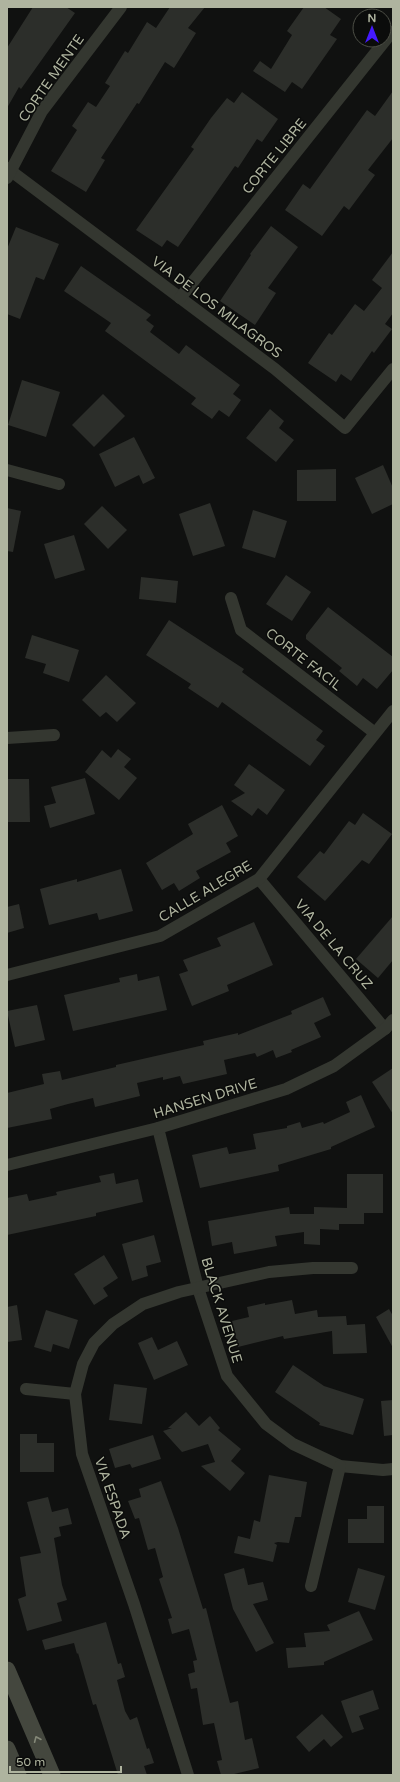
<svg xmlns="http://www.w3.org/2000/svg" width="400" height="1782" font-family="'Varela Round',sans-serif">
<style>
.building{fill:#2c2e2a}
.lines{fill:none;stroke-linecap:round;stroke-linejoin:round}
.street{stroke:#343730;stroke-width:12}
.secondary{stroke:#44473e;stroke-width:17}
.oneway{stroke:#848878}
.labels{text-anchor:middle;stroke-width:3;stroke-linejoin:round;paint-order:stroke}
.street-label{font-size:14px;fill:#afb49f;stroke:#0b0c0b}
</style>
<rect width="100%" height="100%" fill="#101110"/>
<g class="building">
<polygon points="33,7 66,7 75,13 21,89 19,87 7,108 7,48"/>
<polygon points="170,7 205,7 188,28 196,33 174,68 165,62 139,104 137,103 101,158 105,160 86,192 51,171 77,130 72,126 88,102 96,107 110,86 105,83 125,51 128,53 147,22 156,28"/>
<polygon points="304,7 324,7 341,19 330,35 337,39 302,89 292,82 285,92 253,71 260,61 271,69 292,35 287,31"/>
<polygon points="393,91 393,138 368,170 375,175 349,210 344,206 322,236 285,210 303,184 310,189 367,110 375,116"/>
<polygon points="242,92 278,119 262,142 257,139 238,168 235,166 178,247 167,240 162,247 136,230 194,149 191,147 211,118 227,98 234,103"/>
<polygon points="271,226 298,247 268,288 276,293 255,325 220,301 251,255 250,254"/>
<polygon points="16,227 59,244 44,280 36,277 20,319 7,314 7,249"/>
<polygon points="393,252 393,313 385,324 392,329 374,353 372,351 351,381 341,374 336,382 308,363 329,333 332,335 355,304 364,311 382,288 372,280"/>
<polygon points="81,266 151,315 146,320 154,326 150,332 179,354 186,345 240,385 233,394 241,400 229,417 219,410 212,419 191,404 196,398 105,331 111,323 64,291"/>
<polygon points="22,380 60,392 46,437 8,425"/>
<polygon points="103,394 125,416 94,447 72,425"/>
<polygon points="270,409 284,421 279,428 294,440 276,462 246,438"/>
<polygon points="134,437 155,478 143,484 139,475 115,487 99,454"/>
<polygon points="383,465 393,488 393,504 372,514 355,478"/>
<polygon points="336,469 336,501 297,501 297,470"/>
<polygon points="210,503 225,546 193,556 179,514"/>
<polygon points="102,506 127,530 108,549 84,524"/>
<polygon points="7,508 21,511 13,552 7,551"/>
<polygon points="253,510 287,521 275,558 242,548"/>
<polygon points="74,535 85,570 55,579 44,544"/>
<polygon points="286,575 311,592 292,621 266,604"/>
<polygon points="141,577 178,581 176,603 139,599"/>
<polygon points="328,607 393,657 393,670 377,689 363,678 357,686 339,671 342,668 306,639 306,635"/>
<polygon points="169,620 244,669 242,672 323,731 316,740 325,746 310,766 222,702 218,708 188,688 191,684 146,655"/>
<polygon points="32,635 79,650 69,682 43,673 46,664 25,658"/>
<polygon points="106,675 136,703 117,722 106,712 100,717 82,700"/>
<polygon points="118,749 131,759 124,767 137,778 119,800 85,772 102,750 111,758"/>
<polygon points="249,764 285,790 267,815 258,808 252,816 231,801 245,793 234,785"/>
<polygon points="85,778 95,814 50,828 44,806 56,803 51,787"/>
<polygon points="7,779 29,779 30,822 7,822"/>
<polygon points="222,805 238,836 226,843 231,852 196,871 200,878 179,891 174,883 162,890 146,863 193,834 188,824"/>
<polygon points="363,813 392,834 369,864 362,860 325,901 297,877 320,851 324,854 349,821 355,825"/>
<polygon points="121,869 133,911 99,920 97,913 49,925 40,889 77,879 77,882"/>
<polygon points="19,904 24,928 7,933 7,907"/>
<polygon points="393,916 393,960 378,978 356,959"/>
<polygon points="254,922 273,965 227,985 229,991 192,1006 179,974 188,971 183,960 221,946 217,938"/>
<polygon points="137,974 138,981 159,976 167,1010 73,1031 64,995 120,982 119,978"/>
<polygon points="323,997 331,1015 314,1023 321,1037 291,1050 292,1052 276,1058 273,1050 257,1057 255,1053 224,1060 227,1074 183,1084 180,1076 163,1080 163,1077 137,1083 140,1096 95,1107 93,1098 68,1104 50,1109 52,1119 7,1128 7,1093 44,1084 42,1074 60,1071 62,1080 116,1067 116,1065 204,1045 203,1041 238,1033 238,1035 292,1014 291,1011"/>
<polygon points="37,1005 45,1040 15,1047 7,1011"/>
<polygon points="393,1068 393,1114 372,1082"/>
<polygon points="361,1095 375,1127 331,1147 331,1149 278,1165 279,1171 200,1188 192,1155 227,1147 229,1154 256,1149 253,1134 287,1128 287,1126 300,1122 302,1128 323,1122 324,1124 350,1112 346,1102"/>
<polygon points="114,1173 116,1184 138,1179 143,1202 96,1213 96,1216 7,1235 7,1198 27,1194 29,1201 57,1195 56,1192 101,1182 99,1176"/>
<polygon points="347,1174 383,1174 383,1213 364,1213 364,1224 339,1224 339,1230 320,1229 320,1245 304,1244 304,1232 275,1236 277,1246 234,1254 232,1242 212,1246 208,1221 289,1207 290,1214 314,1214 314,1207 347,1208"/>
<polygon points="154,1235 161,1262 146,1266 148,1276 132,1281 122,1244"/>
<polygon points="104,1255 118,1278 103,1288 108,1296 94,1305 74,1274"/>
<polygon points="292,1300 295,1314 317,1310 318,1317 346,1316 347,1325 365,1324 367,1353 333,1354 332,1331 284,1339 283,1336 238,1347 232,1321 249,1317 247,1307 265,1303 265,1305"/>
<polygon points="17,1305 22,1340 7,1342 7,1307"/>
<polygon points="389,1309 393,1316 393,1348 376,1317"/>
<polygon points="46,1310 78,1320 69,1349 53,1344 51,1352 34,1347"/>
<polygon points="152,1337 158,1350 177,1341 188,1365 154,1380 138,1343"/>
<polygon points="293,1365 324,1386 364,1399 353,1435 319,1425 320,1423 275,1392"/>
<polygon points="114,1384 147,1388 142,1424 109,1420"/>
<polygon points="393,1400 393,1435 384,1436 381,1401"/>
<polygon points="186,1412 199,1426 210,1416 220,1428 218,1430 241,1449 231,1461 245,1473 230,1491 201,1466 215,1462 208,1444 182,1452 163,1431 172,1428 168,1428"/>
<polygon points="20,1434 37,1434 37,1443 54,1443 54,1472 20,1472"/>
<polygon points="153,1435 161,1459 132,1468 130,1464 115,1468 109,1449"/>
<polygon points="269,1475 307,1482 301,1517 295,1517 289,1543 278,1542 274,1543 277,1545 273,1562 234,1553 238,1536 250,1539 254,1520 260,1522"/>
<polygon points="161,1481 178,1528 203,1609 206,1608 230,1703 238,1701 245,1740 252,1738 259,1768 230,1775 221,1775 217,1761 222,1760 214,1723 203,1725 197,1688 191,1689 188,1674 195,1672 193,1661 197,1660 189,1629 172,1634 168,1619 172,1618 159,1579 163,1577 155,1548 148,1550 139,1518 135,1519 128,1501 141,1497 139,1489"/>
<polygon points="48,1497 52,1512 68,1508 72,1524 59,1527 61,1536 54,1538 62,1585 67,1600 57,1603 62,1621 27,1631 18,1599 26,1596 20,1557 41,1553 27,1502"/>
<polygon points="367,1506 384,1506 384,1543 348,1543 348,1519 367,1519"/>
<polygon points="244,1568 248,1585 263,1582 268,1600 253,1604 274,1643 256,1652 233,1609 224,1574"/>
<polygon points="358,1568 385,1576 375,1610 348,1602"/>
<polygon points="359,1611 373,1640 324,1662 324,1665 288,1668 286,1648 306,1647 304,1633 330,1631 327,1625"/>
<polygon points="106,1622 118,1664 121,1663 125,1677 117,1680 125,1711 130,1720 137,1717 147,1749 149,1748 154,1763 144,1766 147,1775 118,1775 96,1704 93,1705 78,1653 77,1654 74,1643 45,1650 42,1640"/>
<polygon points="373,1690 379,1709 359,1716 364,1729 352,1733 341,1701"/>
<polygon points="322,1714 343,1737 331,1747 324,1739 309,1752 296,1737"/>
</g>
<g class="lines">
<g class="street">
<polyline points="7,168 275,369 345,428 393,369"/>
<polyline points="7,178 42,111 121,7"/>
<polyline points="180,298 392,32"/>
<polyline points="7,470 59,484"/>
<polyline points="231,598 241,630 375,733"/>
<polyline points="7,738 54,735"/>
<polyline points="259,879 385,1029"/>
<polyline points="7,975 160,936 259,879 393,711"/>
<polyline points="158,1128 198,1288 227,1376 266,1424 293,1444 340,1466 383,1470 393,1469"/>
<polyline points="7,1165 158,1128 286,1089 334,1066 385,1029 393,1020"/>
<polyline points="26,1389 75,1394"/>
<polyline points="311,1586 340,1466"/>
<polyline points="188,1775 134,1604 82,1454 75,1394 83,1364 94,1343 113,1324 143,1304 179,1292 269,1272 313,1268 352,1268"/>
</g>
<g class="secondary">
<polyline points="7,1670 52,1775"/>
<polyline points="7,1749 18,1775"/>
</g>
</g>
<defs><path id="oneway-chevron" d="M-2-3.5L2.5 0L-2 3.5" fill="none" stroke-width="1.6" stroke-linecap="round" stroke-linejoin="round"/></defs>
<use class="oneway" href="#oneway-chevron" transform="translate(37 1739) rotate(-113)"/>
<g class="labels">
<g class="street-label">
<text transform="translate(51 78) rotate(-55)" y="5">CORTE MENTE</text>
<text transform="translate(274 156) rotate(-51)" y="5">CORTE LIBRE</text>
<text transform="translate(217 307) rotate(37)" y="5">VIA DE LOS MILAGROS</text>
<text transform="translate(304 659) rotate(38)" y="5">CORTE FACIL</text>
<text transform="translate(205 891) rotate(-31)" y="5">CALLE ALEGRE</text>
<text transform="translate(334 944) rotate(50)" y="5">VIA DE LA CRUZ</text>
<text transform="translate(205 1098) rotate(-17)" y="5">HANSEN DRIVE</text>
<text transform="translate(222 1310) rotate(73)" y="5">BLACK AVENUE</text>
<text transform="translate(113 1498) rotate(71)" y="5">VIA ESPADA</text>
</g>
</g>
<rect width="400" height="1782" fill="none" stroke="#afb49f" stroke-width="16"/>
<g transform="translate(372 28)"><circle r="19" fill="#0b0c0b" stroke="#4d4f46"/>
<path d="M0-3L7 15L0 10L-7 15Z" fill="#451aff"/>
<text y="-6" font-size="11" font-weight="bold" text-anchor="middle" fill="#afb49f">N</text>
</g>
<path d="M10 1766v6h111v-6" fill="none" stroke="#afb49f" stroke-width="2"/>
<text x="16" y="1766" font-size="12" fill="#afb49f" stroke="#0b0c0b" stroke-width="3" paint-order="stroke">50 m</text>
</svg>
